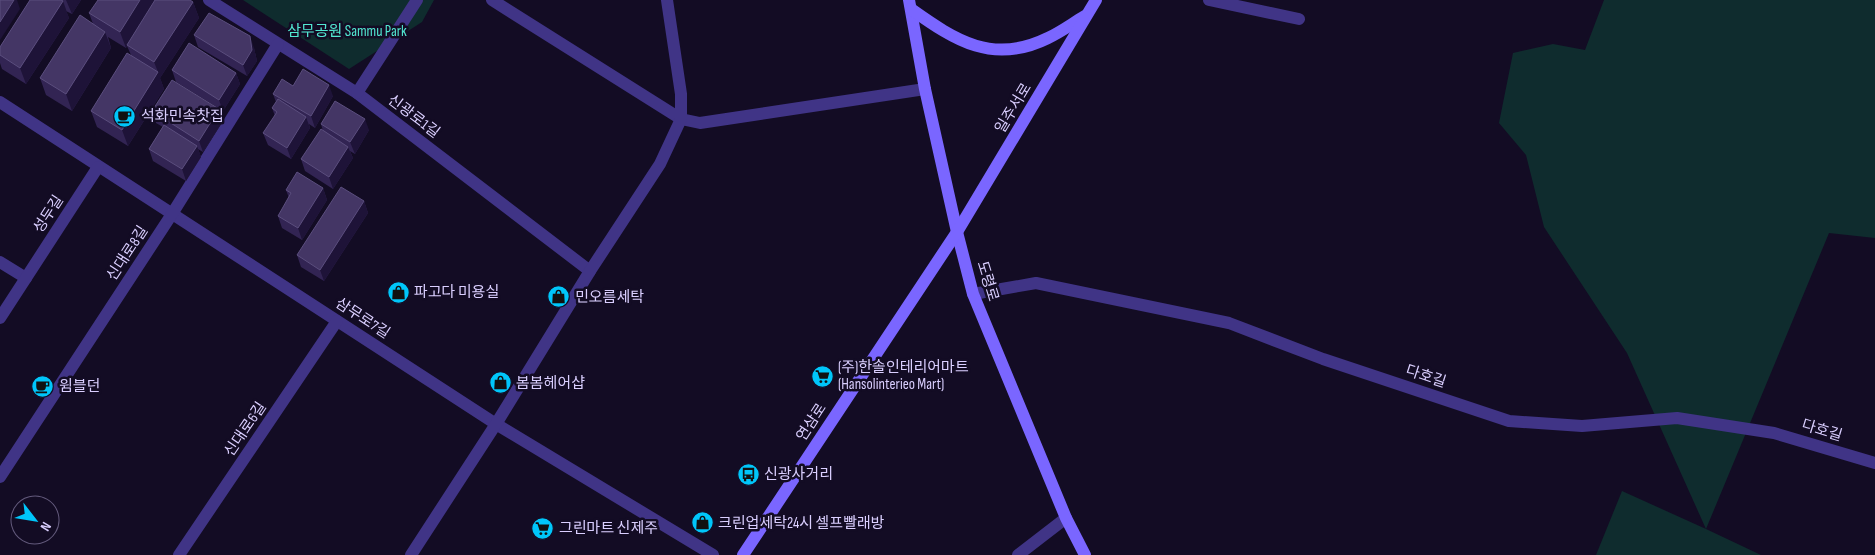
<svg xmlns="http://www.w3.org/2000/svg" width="1875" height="555" font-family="'Sofia Sans Condensed','Noto Sans KR',sans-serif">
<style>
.green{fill:#0f2c2e}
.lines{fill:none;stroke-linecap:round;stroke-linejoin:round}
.minor{stroke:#403486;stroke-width:12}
.secondary{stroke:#7a66ff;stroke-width:12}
.wall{fill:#322453}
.shaded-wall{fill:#1e1338}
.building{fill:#443665;stroke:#5b4e7e}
.labels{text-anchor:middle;stroke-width:5;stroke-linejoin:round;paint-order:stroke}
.park-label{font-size:15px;fill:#52e8d2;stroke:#130c24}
.street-label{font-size:15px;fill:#dacfff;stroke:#130c24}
.poi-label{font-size:15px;fill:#dacfff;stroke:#130c24;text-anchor:start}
</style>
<rect width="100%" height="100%" fill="#130c24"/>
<g class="green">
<polygon points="243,0 434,0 422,22 349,69"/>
<polygon points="1604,0 1875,0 1875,238 1829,233 1706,529 1761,555 1596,555 1622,491 1706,529 1627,353 1544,227 1526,155 1499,123 1513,53 1553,44 1585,50"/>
</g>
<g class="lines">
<g class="minor">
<polyline points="209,0 357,93 590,271"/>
<polyline points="492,0 681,119 700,123 925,89"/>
<polyline points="1209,0 1299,19"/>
<polyline points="357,93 417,0"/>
<polyline points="0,102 496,424 713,555"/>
<polyline points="0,262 26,278"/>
<polyline points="973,294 1036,283 1229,323 1323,359 1509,421 1582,426 1677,418 1774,433 1875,463"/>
<polyline points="0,318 98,167"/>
<polyline points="0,477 172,214 278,44"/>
<polyline points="179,555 337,321"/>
<polyline points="411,555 496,424 590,271 660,164 681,119 681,94 667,0"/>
<polyline points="1018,555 1066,518"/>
</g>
<g class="secondary">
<polyline points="909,0 925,89 957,232 973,294 1066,518 1085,555"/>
<path d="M 911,9 C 956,41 993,65 1048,38 C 1061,32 1073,23 1085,16"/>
<polyline points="743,555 957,232 1096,0"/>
</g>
</g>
<g class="wall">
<polygon points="30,0 81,0 72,14 66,11 69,18 26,84 2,69 0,63 0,47"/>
<polygon points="193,2 199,18 160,78 164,89 128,146 97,127 91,111 131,55 127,46 126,48 108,37 111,48 72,111 46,95 40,78 93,24 89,13"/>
<polygon points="194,35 254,48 257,61 247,76 198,47"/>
<polygon points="172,70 236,73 240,84 223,111 176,82"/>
<polygon points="293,86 333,96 315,128 309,124 310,128 291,159 268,145 263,133 275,116 272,108 276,102 273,94"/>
<polygon points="152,111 223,121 203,152 198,149 201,157 186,181 153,161 149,149 163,127 156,123"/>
<polygon points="321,124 369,130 355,154 350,151 353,158 333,189 305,171 301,159 323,131"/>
<polygon points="323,188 327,200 302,240 282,228 278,216 289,198 286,190"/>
<polygon points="364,201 368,213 324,281 301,267 297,255"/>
</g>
<g class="shaded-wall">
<polygon points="14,0 17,0 20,9 0,40 0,22"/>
<polygon points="66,0 81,0 72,14"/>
<polygon points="140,0 156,0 127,45 127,46 126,48 120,32"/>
<polygon points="63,1 69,18 26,84 20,68"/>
<polygon points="193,2 199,18 160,78 164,89 128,146 122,130 158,72 154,62"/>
<polygon points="105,32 111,48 72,111 66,94"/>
<polygon points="250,36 254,48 257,61 247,76 243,65"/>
<polygon points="236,73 240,84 223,111 219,100"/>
<polygon points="329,85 333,96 315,128 311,116"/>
<polygon points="219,109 223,121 203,152 199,141"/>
<polygon points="306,117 310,128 291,159 287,148"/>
<polygon points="365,119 369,130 355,154 350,142"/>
<polygon points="197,146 201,157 186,181 182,169"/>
<polygon points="348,147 353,158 333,189 329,177"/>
<polygon points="323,188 327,200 302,240 298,228"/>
<polygon points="364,201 368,213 324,281 320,270"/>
</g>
<g class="building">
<polygon points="0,0 14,0 0,22"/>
<polygon points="30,0 61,0 63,1 20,68 0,55 0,47"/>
<polygon points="98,0 140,0 120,32 89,13"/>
<polygon points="155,0 190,0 193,2 154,62 127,45"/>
<polygon points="209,13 250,36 252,50 243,65 194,35"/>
<polygon points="80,15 105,32 66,94 40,78"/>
<polygon points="189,43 236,73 219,100 172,70"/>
<polygon points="127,53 158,72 122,130 91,111"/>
<polygon points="303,69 329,85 311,116 273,94 282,79 293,86"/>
<polygon points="172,80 219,109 199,141 152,111"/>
<polygon points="278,99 306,117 287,148 263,133 277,112 272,108"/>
<polygon points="335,101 365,119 350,142 321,124"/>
<polygon points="164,125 197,146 182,169 149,149"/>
<polygon points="321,129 348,147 329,177 301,159"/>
<polygon points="297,172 323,188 298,228 278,216 291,193 286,190"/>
<polygon points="341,187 364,201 320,270 297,255"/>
</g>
<defs>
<symbol id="cafe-disc" viewBox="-11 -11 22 22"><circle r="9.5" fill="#00c6fa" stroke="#130c24"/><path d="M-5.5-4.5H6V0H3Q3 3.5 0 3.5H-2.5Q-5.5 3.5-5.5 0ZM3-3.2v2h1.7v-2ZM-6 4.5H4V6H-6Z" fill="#111"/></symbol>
<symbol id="shop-disc" viewBox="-11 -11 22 22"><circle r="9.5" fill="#00c6fa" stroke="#130c24"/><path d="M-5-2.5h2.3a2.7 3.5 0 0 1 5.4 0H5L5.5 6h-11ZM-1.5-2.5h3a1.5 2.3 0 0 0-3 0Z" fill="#111"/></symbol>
<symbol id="supermarket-disc" viewBox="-11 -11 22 22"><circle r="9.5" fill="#00c6fa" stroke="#130c24"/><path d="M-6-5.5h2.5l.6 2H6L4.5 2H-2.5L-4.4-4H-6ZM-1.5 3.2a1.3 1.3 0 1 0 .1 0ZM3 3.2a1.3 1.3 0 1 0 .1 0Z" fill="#111"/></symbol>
<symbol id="bus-disc" viewBox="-11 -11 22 22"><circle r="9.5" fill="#00c6fa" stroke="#130c24"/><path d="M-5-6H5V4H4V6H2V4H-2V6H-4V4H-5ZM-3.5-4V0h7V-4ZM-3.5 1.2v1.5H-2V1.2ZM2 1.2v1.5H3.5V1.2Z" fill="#111"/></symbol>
</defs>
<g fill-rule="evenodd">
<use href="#cafe-disc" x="112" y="104" width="25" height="25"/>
<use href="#shop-disc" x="386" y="280" width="25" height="25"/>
<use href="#shop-disc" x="546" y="284" width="25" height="25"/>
<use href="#supermarket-disc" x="810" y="364" width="25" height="25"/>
<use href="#shop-disc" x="488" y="370" width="25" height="25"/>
<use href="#cafe-disc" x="30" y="374" width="25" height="25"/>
<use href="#bus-disc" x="736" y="462" width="25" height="25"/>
<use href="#shop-disc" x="690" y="510" width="25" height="25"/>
<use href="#supermarket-disc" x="530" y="516" width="25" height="25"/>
</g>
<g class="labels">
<g class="park-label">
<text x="347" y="36">삼무공원 Sammu Park</text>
</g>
<g class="street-label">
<text transform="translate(1013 108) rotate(-59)" y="5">일주서로</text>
<text transform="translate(414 116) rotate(37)" y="5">신광로1길</text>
<text transform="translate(48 214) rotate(-57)" y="5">성두길</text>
<text transform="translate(127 253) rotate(-57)" y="5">신대로8길</text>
<text transform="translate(988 281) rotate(73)" y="5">도령로</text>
<text transform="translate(363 318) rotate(33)" y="5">삼무로7길</text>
<text transform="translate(1426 376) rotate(18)" y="5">다호길</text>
<text transform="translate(811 422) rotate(-57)" y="5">연삼로</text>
<text transform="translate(245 429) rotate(-56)" y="5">신대로6길</text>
<text transform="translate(1822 430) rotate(17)" y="5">다호길</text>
</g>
<g class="poi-label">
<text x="141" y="121">석화민속찻집</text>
<text x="414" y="297">파고다 미용실</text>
<text x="575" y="302">민오름세탁</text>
<text x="838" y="372">(주)한솔인테리어마트<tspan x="838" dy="17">(Hansolinterieo Mart)</tspan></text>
<text x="516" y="388">봄봄헤어샵</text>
<text x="59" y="391">윔블던</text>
<text x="764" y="479">신광사거리</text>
<text x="718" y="528">크린업세탁24시 셀프빨래방</text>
<text x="559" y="533">그린마트 신제주</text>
</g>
</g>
<g transform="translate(35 520) rotate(121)"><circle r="24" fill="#130c24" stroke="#635a7c"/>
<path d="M0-4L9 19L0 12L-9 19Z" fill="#00c6fa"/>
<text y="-8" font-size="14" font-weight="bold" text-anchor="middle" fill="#dacfff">N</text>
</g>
</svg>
